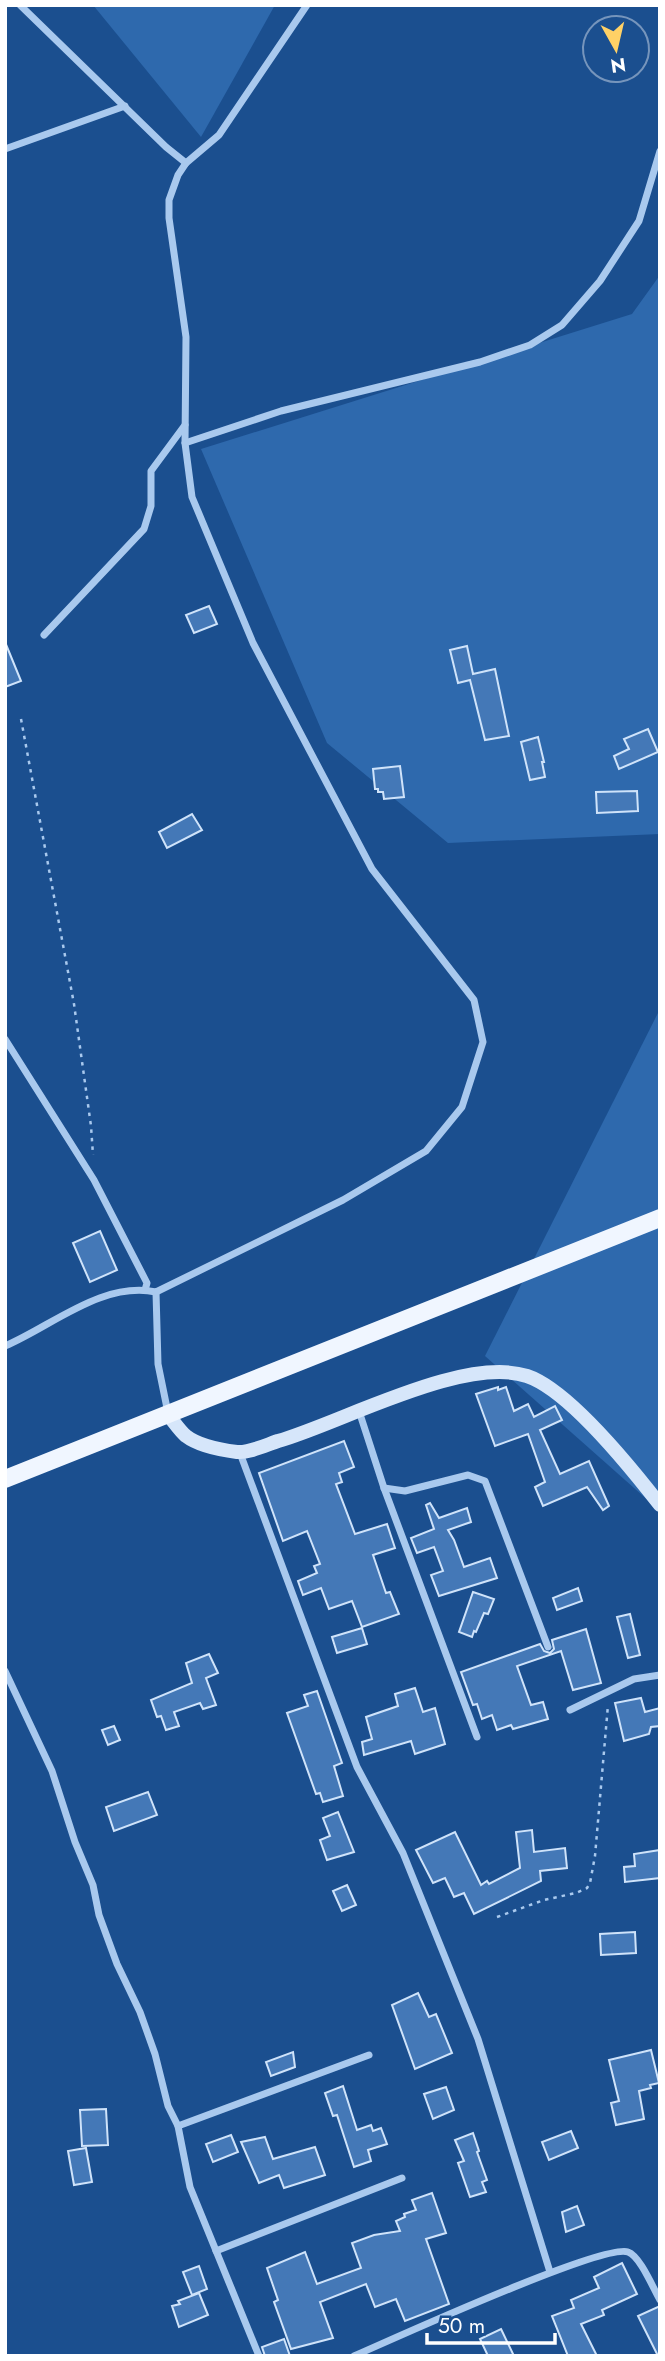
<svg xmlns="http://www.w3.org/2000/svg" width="665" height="2361" font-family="Jost,sans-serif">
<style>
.green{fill:#2e69ad}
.building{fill:#4478b7;stroke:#cfe3fa;stroke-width:2}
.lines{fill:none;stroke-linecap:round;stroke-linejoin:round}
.path{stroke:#a9c9ee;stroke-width:2.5;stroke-dasharray:3.5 5;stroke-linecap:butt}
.street{stroke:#a9c9ee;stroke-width:7}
.secondary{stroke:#d6e6fa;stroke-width:14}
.primary{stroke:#f0f6ff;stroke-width:18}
</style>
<rect width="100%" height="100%" fill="#1b4f8f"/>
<g class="green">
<polygon points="93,5 275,5 201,137"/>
<polygon points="660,275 660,834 448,843 327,743 201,449 632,314"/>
<polygon points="660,1009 660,1511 485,1356"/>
</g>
<g class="building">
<polygon points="209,606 217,624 194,633 186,615"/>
<polygon points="5,642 21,681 5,687"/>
<polygon points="467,646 473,674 495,669 509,736 485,740 470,680 458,683 450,650"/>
<polygon points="648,729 658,752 619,769 614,756 629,749 624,739"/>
<polygon points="538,737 544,762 542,762 545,777 530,780 521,742"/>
<polygon points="400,766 404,797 384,799 383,792 378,792 378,789 375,789 373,769"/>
<polygon points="637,791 638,811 597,813 596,792"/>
<polygon points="192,814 202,830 167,848 159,832"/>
<polygon points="100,1231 117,1270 90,1282 73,1243"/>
<polygon points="498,1387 498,1390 506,1387 514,1411 528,1404 534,1417 555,1406 562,1420 540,1430 560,1474 589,1461 609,1506 603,1510 587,1487 543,1506 535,1487 545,1482 528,1434 495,1446 476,1394"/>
<polygon points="344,1441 354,1467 339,1473 342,1482 336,1484 355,1534 387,1524 395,1548 373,1555 386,1593 390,1592 399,1614 362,1627 352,1601 329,1609 321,1588 303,1595 298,1581 317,1573 314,1566 320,1564 307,1531 283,1541 259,1473"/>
<polygon points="430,1503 439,1518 467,1508 471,1522 448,1530 454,1540 464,1567 490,1558 497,1578 439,1596 431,1575 443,1571 434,1547 417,1553 411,1538 434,1529 426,1505"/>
<polygon points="578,1588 582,1601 557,1610 553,1598"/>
<polygon points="473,1592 494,1599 488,1614 484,1613 476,1632 474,1631 472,1637 459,1632"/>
<polygon points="630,1614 640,1655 628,1658 617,1617"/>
<polygon points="362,1628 367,1644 337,1653 332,1637"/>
<polygon points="586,1629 601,1683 573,1690 561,1651 517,1666 531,1705 543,1702 548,1719 513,1729 511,1725 497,1730 492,1715 482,1719 477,1704 473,1705 461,1672 540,1644 544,1651 550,1653 554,1649 552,1640"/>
<polygon points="209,1654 218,1673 206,1678 216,1705 203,1709 200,1703 174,1712 179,1726 166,1730 161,1716 157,1717 151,1700 192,1683 186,1663"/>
<polygon points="415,1688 423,1712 435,1708 445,1744 415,1754 411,1741 364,1755 362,1742 372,1739 366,1717 398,1706 395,1694"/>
<polygon points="317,1691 342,1763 334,1766 343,1796 323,1802 320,1793 316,1794 287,1713 308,1706 304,1695"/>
<polygon points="641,1698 645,1712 660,1708 660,1726 651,1727 649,1734 624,1741 615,1703"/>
<polygon points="114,1726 120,1740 108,1745 102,1730"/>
<polygon points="148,1792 157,1815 114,1831 106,1807"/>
<polygon points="338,1812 354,1852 327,1860 320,1840 330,1836 323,1818"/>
<polygon points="532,1830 534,1852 565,1848 567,1868 540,1871 541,1881 474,1914 464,1893 454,1897 445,1878 433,1883 416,1850 455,1832 481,1885 487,1881 489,1884 520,1868 516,1832"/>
<polygon points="660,1850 660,1878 625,1882 624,1867 635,1866 634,1854"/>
<polygon points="347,1885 356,1905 342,1911 333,1891"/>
<polygon points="635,1932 636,1953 601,1955 600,1934"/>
<polygon points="418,1993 429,2017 436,2014 452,2053 415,2069 392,2005"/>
<polygon points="651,2050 659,2083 650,2085 651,2088 639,2091 644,2119 616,2125 611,2103 619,2101 609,2060"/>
<polygon points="293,2052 295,2067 271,2076 266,2062"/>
<polygon points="343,2086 357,2130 371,2125 373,2131 381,2128 387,2144 368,2150 371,2161 354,2167 337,2115 333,2116 325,2093"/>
<polygon points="446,2087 454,2110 433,2119 424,2094"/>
<polygon points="106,2109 108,2145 82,2146 80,2110"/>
<polygon points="571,2131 578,2148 549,2160 542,2142"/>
<polygon points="473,2133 479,2151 477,2152 487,2180 482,2182 486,2192 470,2197 458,2163 464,2161 455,2140"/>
<polygon points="231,2135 238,2152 213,2162 206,2144"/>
<polygon points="265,2137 273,2159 315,2147 325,2175 284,2188 279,2175 259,2183 241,2142"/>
<polygon points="86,2148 92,2182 74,2185 68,2151"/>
<polygon points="432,2193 446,2233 426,2239 449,2304 405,2321 396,2299 375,2307 366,2284 320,2302 333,2338 291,2349 274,2302 278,2300 267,2268 305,2252 317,2284 361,2268 352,2243 374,2235 400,2231 396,2221 405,2217 404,2214 416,2210 412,2200"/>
<polygon points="577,2206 584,2225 566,2232 562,2212"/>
<polygon points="622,2263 637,2294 602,2310 604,2315 581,2324 597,2356 568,2356 552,2316 574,2308 571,2300 599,2288 594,2277"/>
<polygon points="199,2266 207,2289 192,2295 183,2272"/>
<polygon points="199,2293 208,2315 179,2327 172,2306 180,2304 178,2301"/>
<polygon points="660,2306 660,2356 658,2356 638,2316"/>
<polygon points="501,2329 514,2356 488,2356 480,2339"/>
<polygon points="284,2339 290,2356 265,2356 262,2347"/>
</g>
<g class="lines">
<g class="path">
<polyline points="21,719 74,1004 91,1126 93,1155"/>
<polyline points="497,1917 544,1900 576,1893 587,1888 590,1883 595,1856 608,1705"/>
</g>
<g class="street">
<polyline points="20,5 166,147 186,163"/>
<polyline points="5,149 125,106"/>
<polyline points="185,443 281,411 480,362 530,345 562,325 600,281 639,221 660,151"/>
<polyline points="44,635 144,529 151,506 151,471 185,425"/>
<polyline points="5,1039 94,1180 147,1283 145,1290"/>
<polyline points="156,1292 158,1364 168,1413"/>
<path d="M 5,1346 C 52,1326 102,1281 156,1292 L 343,1200 L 426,1151 L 462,1107 L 483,1042 L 474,1000 L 372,869 L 253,643 L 192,497 L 185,443 L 186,337 L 169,218 L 169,200 L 178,175 L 186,163 L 219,135 L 307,5"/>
<polyline points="359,1411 384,1488 477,1737"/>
<polyline points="240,1453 357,1767 403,1853 478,2039 550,2272"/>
<polyline points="384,1488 405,1491 468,1475 485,1481 548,1647"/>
<polyline points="5,1671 52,1771 75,1842 93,1885 99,1915 117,1964 140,2012 155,2054 168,2106 178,2126 190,2187 259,2356"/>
<polyline points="570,1710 634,1679 660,1675"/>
<polyline points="178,2126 369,2055"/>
<polyline points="216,2251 402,2178"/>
<path d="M 354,2356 C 391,2340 603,2243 628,2252 C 640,2256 653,2288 660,2300"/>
</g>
<path class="secondary" d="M 169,1416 C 174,1422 180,1431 186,1436 C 199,1446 221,1450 237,1452 C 249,1453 266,1445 278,1441 C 341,1423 464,1355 527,1376 C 569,1390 632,1469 660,1505"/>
<polyline class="primary" points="5,1479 660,1218"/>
</g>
<rect width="665" height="2361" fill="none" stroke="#ffffff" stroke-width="14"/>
<g transform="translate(616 49) rotate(172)"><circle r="33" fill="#1b4f8f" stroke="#7695bc" stroke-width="2"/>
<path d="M0-5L12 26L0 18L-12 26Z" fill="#ffd166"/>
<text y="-10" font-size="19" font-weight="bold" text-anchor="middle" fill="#ffffff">N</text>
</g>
<path d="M427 2333v10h128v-10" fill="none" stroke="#ffffff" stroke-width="3.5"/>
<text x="438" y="2333" font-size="21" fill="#ffffff" stroke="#1b4f8f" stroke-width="5" paint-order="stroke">50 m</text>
</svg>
